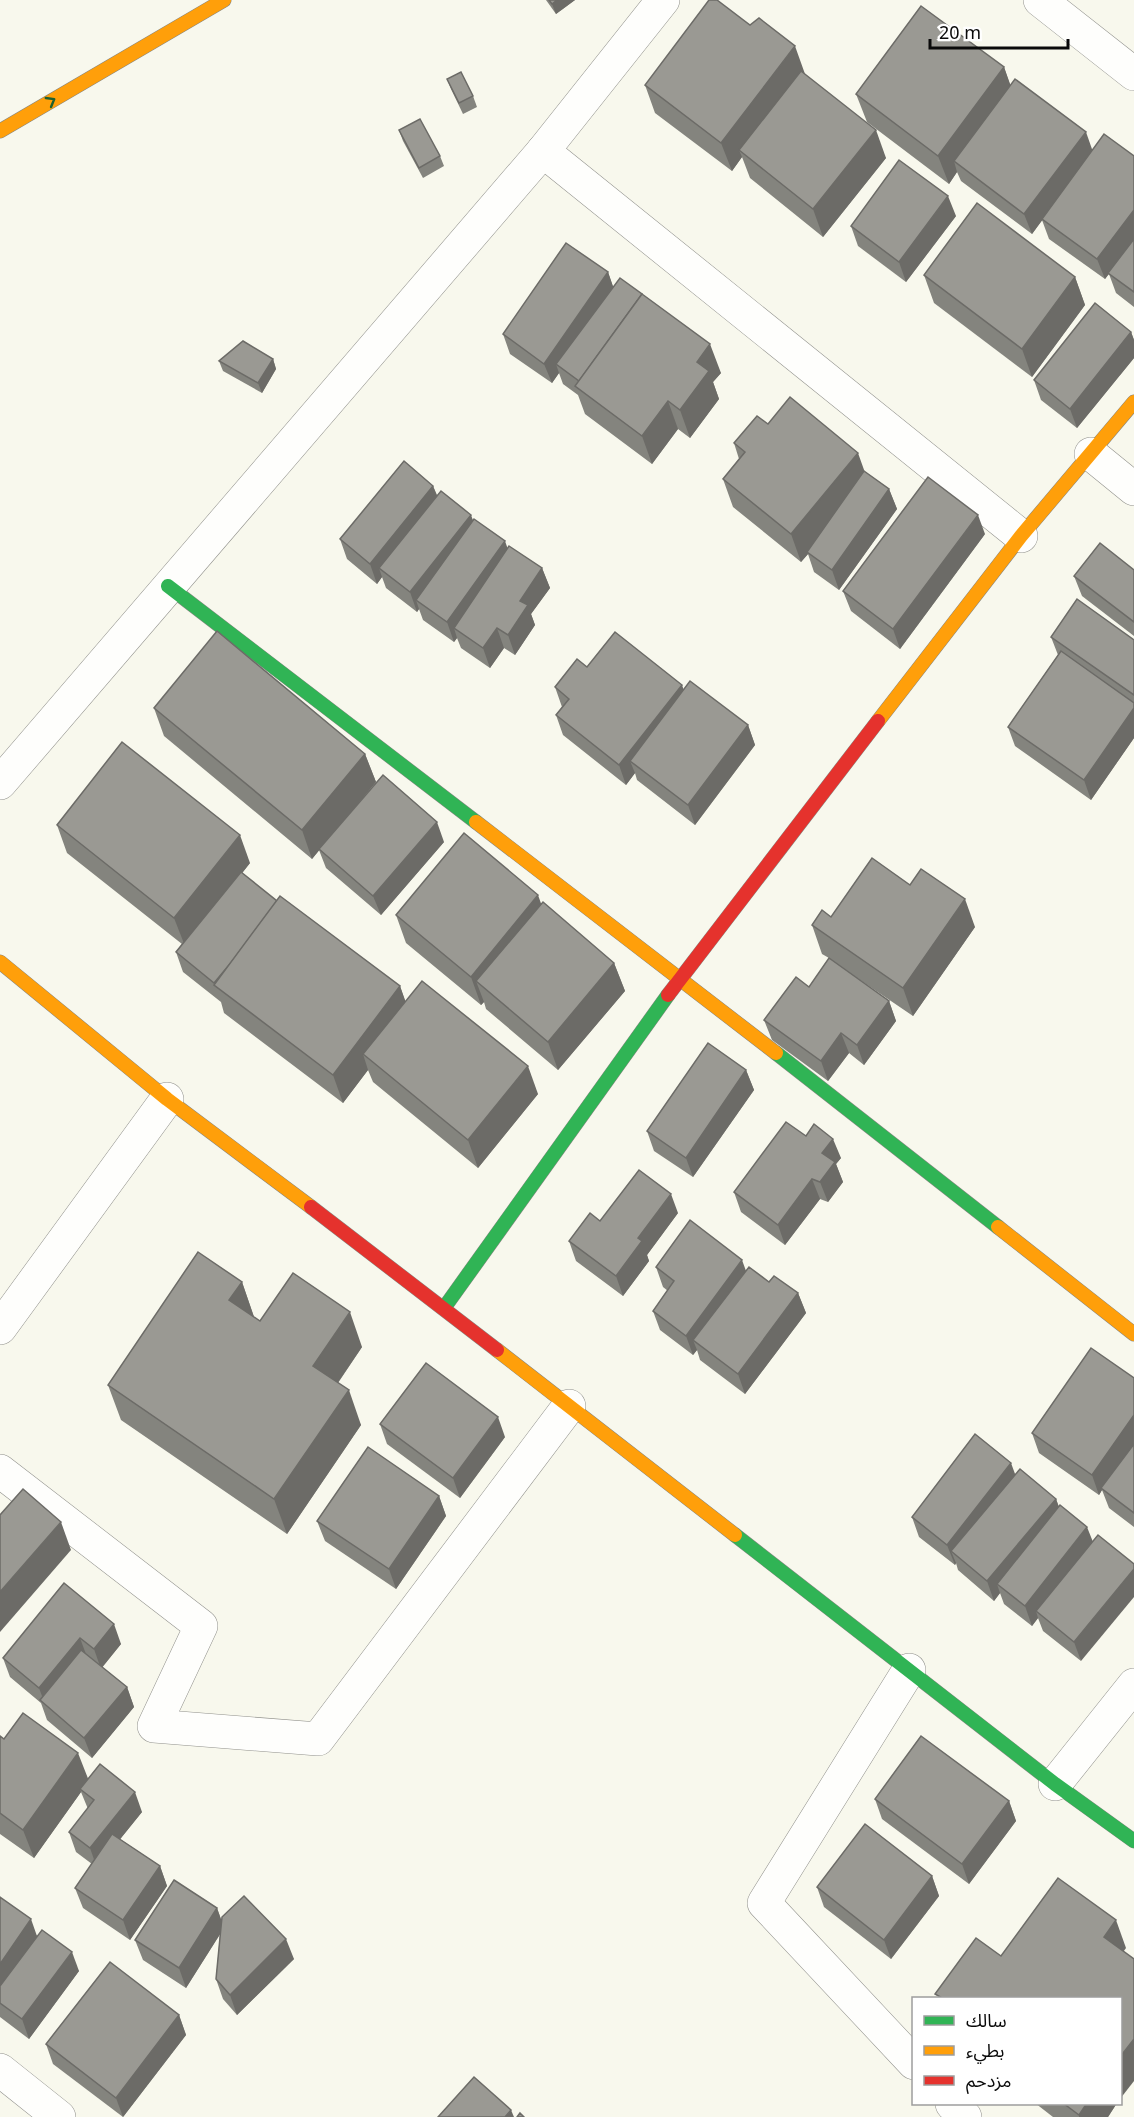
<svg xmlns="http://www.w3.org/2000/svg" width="1134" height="2117" font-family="Georgia,'Noto Sans Arabic',serif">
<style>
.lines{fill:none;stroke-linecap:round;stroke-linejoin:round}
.street-casing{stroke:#91918c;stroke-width:34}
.fast-casing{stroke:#888883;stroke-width:15}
.slow-casing{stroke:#888883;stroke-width:15}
.jam-casing{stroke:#888883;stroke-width:15}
.street{stroke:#fefefc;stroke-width:33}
.fast{stroke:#30b455;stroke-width:14}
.slow{stroke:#ff9f0a;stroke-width:14}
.jam{stroke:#e5322d;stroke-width:14}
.wall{fill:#84847e}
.shaded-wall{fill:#6c6b67}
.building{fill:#9a9993;stroke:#6c6b67;stroke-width:1.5}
.oneway{stroke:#1d5f30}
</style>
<rect width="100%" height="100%" fill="#f8f8ed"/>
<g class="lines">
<defs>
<g id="street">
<polyline points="1040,0 1134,74"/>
<polyline points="543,151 1021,536"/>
<polyline points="1091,454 1134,489"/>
<polyline points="0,783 543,151 663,0"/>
<polyline points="0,1328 167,1099"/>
<polyline points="0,1471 201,1626 154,1726 318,1739 569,1406"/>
<polyline points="909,1670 764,1903 914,2063"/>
<polyline points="1055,1784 1134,1685"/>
<polyline points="0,2070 59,2117"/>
<polyline points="952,2104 965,2117"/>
</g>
<g id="fast">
<polyline points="168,586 476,822"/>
<polyline points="776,1053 998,1227"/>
<polyline points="444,1308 668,995"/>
<polyline points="735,1535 1055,1784 1134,1841"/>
</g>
<g id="slow">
<polyline points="0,131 224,0"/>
<polyline points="878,721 1021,536 1134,402"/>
<polyline points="476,822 776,1053"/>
<polyline points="0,962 167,1099 311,1207"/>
<polyline points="998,1227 1134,1334"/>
<polyline points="497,1350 735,1535"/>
</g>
<g id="jam">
<polyline points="668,995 878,721"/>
<polyline points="311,1207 497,1350"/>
</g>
</defs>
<use href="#street" class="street-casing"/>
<use href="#fast" class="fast-casing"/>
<use href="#slow" class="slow-casing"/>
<use href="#jam" class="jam-casing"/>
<use href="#street" class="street"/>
<use href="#fast" class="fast"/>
<use href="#slow" class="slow"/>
<use href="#jam" class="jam"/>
</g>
<g class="wall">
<polygon points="546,0 575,0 556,14"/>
<polygon points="1004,67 1010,85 1092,150 1134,239 1134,307 1116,293 1109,274 1105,279 1049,239 1042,220 1032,234 961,181 957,172 949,184 867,122 856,94"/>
<polygon points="805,74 886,158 823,237 750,178 742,157 732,171 655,113 645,85"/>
<polygon points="447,79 473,96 477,107 463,114 451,89"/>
<polygon points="399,130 440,156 444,166 423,178 403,141"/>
<polygon points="956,216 906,282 858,246 851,226"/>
<polygon points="608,272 613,287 721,373 713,382 719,399 690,438 678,429 652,464 585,414 578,395 563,384 559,373 552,383 510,354 503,334"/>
<polygon points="924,275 1075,277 1085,305 1032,377 934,303"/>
<polygon points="1131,332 1134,340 1134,358 1077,428 1041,400 1034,380"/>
<polygon points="273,359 276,369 262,393 223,371 219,361"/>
<polygon points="768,424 864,471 889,489 897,509 839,590 814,572 808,554 801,562 733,507 723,479 739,459 734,443"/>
<polygon points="433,486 437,495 473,520 507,549 542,568 550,588 531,614 535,625 515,655 504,648 490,668 461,648 457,638 454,642 423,620 419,609 417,612 386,588 382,577 377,584 347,559 340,539"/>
<polygon points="985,534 900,649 851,611 843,591"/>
<polygon points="1134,570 1134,636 1082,596 1074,576"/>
<polygon points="1051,637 1134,640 1134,738 1091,800 1015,746 1008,727 1058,655"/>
<polygon points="587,667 684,690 748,725 755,745 695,825 637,780 635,773 626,785 563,735 556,715 562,707 555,687"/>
<polygon points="154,708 365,754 376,782 346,818 444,842 381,915 326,868 319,850 312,859 164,736"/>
<polygon points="57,825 250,863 242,873 277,901 400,986 405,1001 538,1094 478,1168 373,1082 368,1070 343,1103 224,1013 221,1002 183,972 176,952 182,944 67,853"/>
<polygon points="910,885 975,927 913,1016 841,967 889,1001 896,1021 864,1065 849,1053 828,1081 772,1040 764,1020 809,987 829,958 822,954 812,925 831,917"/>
<polygon points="541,904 614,963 625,991 558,1070 486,1009 484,1002 481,1005 406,943 396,915"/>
<polygon points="746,1070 754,1090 693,1177 654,1151 647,1131"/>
<polygon points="806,1136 841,1158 836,1164 843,1182 828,1202 820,1199 785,1245 741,1212 734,1192"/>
<polygon points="678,1213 647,1255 649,1261 623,1296 576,1261 569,1241 600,1221"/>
<polygon points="656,1267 746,1271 769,1282 798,1293 806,1313 745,1394 700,1360 697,1350 693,1355 660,1330 653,1311 668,1291 663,1287"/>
<polygon points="242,1282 254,1317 260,1321 362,1347 338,1383 361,1425 287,1534 121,1420 108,1385"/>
<polygon points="1134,1378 1134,1527 1109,1508 1102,1490 1099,1495 1039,1453 1032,1433"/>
<polygon points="380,1424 505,1437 460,1498 387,1444"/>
<polygon points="1015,1474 1056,1499 1059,1507 1081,1661 1043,1631 1038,1618 1032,1626 1004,1604 1000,1593 994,1601 958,1570 956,1563 955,1565 919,1537 912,1517"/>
<polygon points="439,1496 446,1516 396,1589 325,1541 317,1521"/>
<polygon points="64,1583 121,1644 102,1667 127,1687 134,1707 92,1758 47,1720 41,1703 10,1677 3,1658"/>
<polygon points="0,1736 4,1739 88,1779 142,1812 120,1839 160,1866 167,1886 130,1940 83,1908 75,1888 92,1864 76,1852 69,1832 88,1809 81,1792 34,1858 0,1834"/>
<polygon points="875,1799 1009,1801 1016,1821 969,1884 882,1819"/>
<polygon points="932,1876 939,1896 891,1959 824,1907 817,1887"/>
<polygon points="0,1897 37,1936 79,1971 29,2039 0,2017"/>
<polygon points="217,1908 222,1922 294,1959 237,2015 223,1999 216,1979 220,1934 186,1988 143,1960 135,1940"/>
<polygon points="179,2015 186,2035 123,2117 53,2064 46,2044"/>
<polygon points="1035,2103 1117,2103 1108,2117 1053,2117"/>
</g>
<g class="shaded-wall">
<polygon points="557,0 575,0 556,14 552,4"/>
<polygon points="795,46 805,74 739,150 742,157 732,171 721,143"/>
<polygon points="1004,67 1014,95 954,161 957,172 949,184 938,156"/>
<polygon points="876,130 886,158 823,237 813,209"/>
<polygon points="1086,132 1093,152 1032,234 1024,214"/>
<polygon points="948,196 956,216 906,282 899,262"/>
<polygon points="1134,210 1134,239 1105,279 1097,259"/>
<polygon points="608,272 615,292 556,364 559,373 552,383 544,364"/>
<polygon points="1075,277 1085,305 1032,377 1022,349"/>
<polygon points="1131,332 1134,340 1134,358 1077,428 1070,409"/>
<polygon points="710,344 721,373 713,382 719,399 690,438 680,410 697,362"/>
<polygon points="273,359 276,369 262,393 258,383"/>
<polygon points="668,401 678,429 652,464 642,436"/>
<polygon points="858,453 868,481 807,552 808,554 801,562 791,534"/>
<polygon points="433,486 441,506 379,568 382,577 377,584 370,564"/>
<polygon points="889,489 897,509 839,590 832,570"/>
<polygon points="471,515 478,534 416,600 419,609 417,612 410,592"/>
<polygon points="978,515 985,534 900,649 893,629"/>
<polygon points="505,541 512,561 454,628 457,638 454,642 447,622"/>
<polygon points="542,568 550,588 531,614 535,625 515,655 508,635 520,601"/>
<polygon points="497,628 504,648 490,668 483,648"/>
<polygon points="682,685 689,705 630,761 635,773 626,785 619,765"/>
<polygon points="1134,708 1134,738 1091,800 1084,780"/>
<polygon points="748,725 755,745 695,825 688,805"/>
<polygon points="365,754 376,782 312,859 302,830"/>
<polygon points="437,822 444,842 381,915 373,896"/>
<polygon points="240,835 250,863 185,946 174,918"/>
<polygon points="538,895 548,923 476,981 484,1002 481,1005 471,977"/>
<polygon points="965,899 975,927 913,1016 903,988"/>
<polygon points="614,963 625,991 558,1070 548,1042"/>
<polygon points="400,986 410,1014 363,1054 368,1070 343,1103 333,1075"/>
<polygon points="889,1001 896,1021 864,1065 857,1045"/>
<polygon points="841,1033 849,1053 828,1081 821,1061"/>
<polygon points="528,1066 538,1094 478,1168 468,1140"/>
<polygon points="746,1070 754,1090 693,1177 686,1158"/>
<polygon points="833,1139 841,1158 836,1164 843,1182 828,1202 820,1182 822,1153"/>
<polygon points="812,1179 820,1199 785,1245 778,1225"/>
<polygon points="671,1194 678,1213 647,1255 649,1261 623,1296 616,1276 638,1238"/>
<polygon points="742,1260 749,1279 693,1340 697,1350 693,1355 686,1336"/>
<polygon points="242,1282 254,1317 242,1335 229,1300"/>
<polygon points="798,1293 806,1313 745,1394 738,1374"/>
<polygon points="350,1312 362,1347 326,1400 313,1366"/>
<polygon points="349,1390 361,1425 287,1534 274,1499"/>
<polygon points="1134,1415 1134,1445 1101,1488 1102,1490 1099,1495 1092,1475"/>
<polygon points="498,1417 505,1437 460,1498 453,1478"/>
<polygon points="1011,1463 1018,1482 951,1551 956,1563 955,1565 947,1545"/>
<polygon points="439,1496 446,1516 396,1589 389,1569"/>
<polygon points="1056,1499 1063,1519 997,1584 1000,1593 994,1601 987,1581"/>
<polygon points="61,1522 71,1550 0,1632 0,1592"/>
<polygon points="1087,1527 1095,1547 1036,1611 1038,1618 1032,1626 1025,1606"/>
<polygon points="1134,1569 1134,1597 1081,1661 1074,1642"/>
<polygon points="114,1624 121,1644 101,1669 94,1649"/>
<polygon points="80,1638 87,1657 45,1704 39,1688"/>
<polygon points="127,1687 134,1707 92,1758 84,1738"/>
<polygon points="78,1753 89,1781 80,1789 81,1792 34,1858 23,1830"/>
<polygon points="135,1792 142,1812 97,1868 90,1848"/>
<polygon points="1009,1801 1016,1821 969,1884 962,1864"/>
<polygon points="160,1866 167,1886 130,1940 123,1920"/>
<polygon points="932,1876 939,1896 891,1959 884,1940"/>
<polygon points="217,1908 224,1928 186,1988 179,1968"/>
<polygon points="31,1919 38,1939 0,1994 0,1964"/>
<polygon points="1116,1920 1126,1948 1114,1965 1104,1937"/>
<polygon points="286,1939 294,1959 237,2015 230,1995"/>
<polygon points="72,1952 79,1971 29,2039 22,2019"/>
<polygon points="179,2015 186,2035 123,2117 116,2098"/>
<polygon points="1134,2039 1134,2081 1120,2099 1120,2057"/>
<polygon points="1087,2103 1117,2103 1108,2117 1079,2117 1079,2115"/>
<polygon points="511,2110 514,2117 505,2117"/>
</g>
<g class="building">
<polygon points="549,0 557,0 552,4"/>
<polygon points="709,0 717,0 750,25 759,18 795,46 721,143 645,85"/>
<polygon points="921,6 1004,67 938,156 856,94"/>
<polygon points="801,71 876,130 813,209 739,150"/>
<polygon points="461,72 473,96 459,103 447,79"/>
<polygon points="1015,79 1086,132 1024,214 954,161"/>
<polygon points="420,119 440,156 419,168 399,130"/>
<polygon points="1104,134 1134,156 1134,210 1097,259 1042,219"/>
<polygon points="899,160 948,196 899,262 851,226"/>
<polygon points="977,203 1075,277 1022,349 924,275"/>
<polygon points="1134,239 1134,292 1108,273"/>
<polygon points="566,243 608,272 544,364 503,334"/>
<polygon points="620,278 642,294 579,381 556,364"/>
<polygon points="642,294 710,344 697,362 709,371 680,410 668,401 642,436 575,386"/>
<polygon points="1095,303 1131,332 1070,409 1034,380"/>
<polygon points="243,341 273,359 258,383 219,361"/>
<polygon points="790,397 858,453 791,534 723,479 745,452 734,443 757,416 768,424"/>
<polygon points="404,461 433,486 370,564 340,539"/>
<polygon points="864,471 889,489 832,570 807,552"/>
<polygon points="928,477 978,515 893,629 843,591"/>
<polygon points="441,491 471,515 410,592 379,568"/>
<polygon points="474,519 505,541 447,622 416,600"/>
<polygon points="1100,543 1134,570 1134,622 1074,576"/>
<polygon points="509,546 542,568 520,601 528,605 508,635 497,628 483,648 454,628"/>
<polygon points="1077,599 1134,640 1134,695 1051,637"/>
<polygon points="217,631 365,754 302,830 154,708"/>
<polygon points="615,632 682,685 619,765 556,715 569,699 555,687 577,659 587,667"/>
<polygon points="1061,651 1134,703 1134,708 1084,780 1008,727"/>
<polygon points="690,681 748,725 688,805 630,761"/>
<polygon points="122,742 240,835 174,918 57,825"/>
<polygon points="383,775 437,822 373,896 319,849"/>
<polygon points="464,833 538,895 471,977 396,915"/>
<polygon points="872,858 910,885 921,869 965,899 903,988 812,925 822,910 831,917"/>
<polygon points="241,872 277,901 234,959 214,983 176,952"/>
<polygon points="280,896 400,986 333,1075 214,985"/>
<polygon points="543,902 614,963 548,1042 476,981"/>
<polygon points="829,958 889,1001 857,1045 841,1033 821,1061 764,1020 796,977 809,987"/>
<polygon points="422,981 528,1066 468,1140 363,1054"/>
<polygon points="708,1043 746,1070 686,1158 647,1131"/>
<polygon points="786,1122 806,1136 814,1124 833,1139 822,1153 835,1162 820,1182 812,1179 778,1225 734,1192"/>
<polygon points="639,1170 671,1194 638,1238 642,1241 616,1276 569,1241 590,1213 600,1221"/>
<polygon points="690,1220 742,1260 686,1336 653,1311 674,1281 656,1267"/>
<polygon points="198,1252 242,1282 229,1300 260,1321 293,1273 350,1312 313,1366 349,1390 274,1499 108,1385"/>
<polygon points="749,1267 769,1282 774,1276 798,1293 738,1374 693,1340"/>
<polygon points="1091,1348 1134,1378 1134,1415 1092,1475 1032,1433"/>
<polygon points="426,1363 498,1417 453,1478 380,1424"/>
<polygon points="975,1434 1011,1463 947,1545 912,1517"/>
<polygon points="1134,1444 1134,1513 1101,1488"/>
<polygon points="368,1447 439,1496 389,1569 317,1521"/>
<polygon points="1020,1469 1056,1499 987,1581 951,1551"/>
<polygon points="23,1489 61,1522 0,1592 0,1515"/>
<polygon points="1060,1505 1087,1527 1025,1606 997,1584"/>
<polygon points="1098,1535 1134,1564 1134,1569 1074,1642 1036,1611"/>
<polygon points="64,1583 114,1624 94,1649 80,1638 39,1688 3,1658"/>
<polygon points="81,1650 127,1687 84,1738 40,1700"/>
<polygon points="23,1713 78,1753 23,1830 0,1813 0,1736 4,1739"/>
<polygon points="921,1736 1009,1801 962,1864 875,1799"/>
<polygon points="100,1764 135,1792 90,1848 69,1832 94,1800 80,1789"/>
<polygon points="865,1824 932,1876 884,1940 817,1887"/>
<polygon points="112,1834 160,1866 123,1920 75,1888"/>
<polygon points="1058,1878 1116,1920 1104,1937 1134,1959 1134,2039 1120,2057 1120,1998 942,1998 935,1994 976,1938 1001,1956"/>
<polygon points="174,1880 217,1908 179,1968 135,1940"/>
<polygon points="244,1896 286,1939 230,1995 216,1979 222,1917"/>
<polygon points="0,1897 31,1919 0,1964"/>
<polygon points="42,1930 72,1952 22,2019 0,2003 0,1986"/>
<polygon points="110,1962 179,2015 116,2098 46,2044"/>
<polygon points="474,2077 511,2110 505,2117 438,2117"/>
<polygon points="1063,2103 1087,2103 1079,2115"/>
<polygon points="520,2113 524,2117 517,2117"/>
</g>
<defs><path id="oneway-chevron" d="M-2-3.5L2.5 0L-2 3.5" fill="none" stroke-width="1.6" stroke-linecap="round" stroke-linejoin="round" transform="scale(1.5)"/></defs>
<use class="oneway" href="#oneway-chevron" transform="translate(51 101) rotate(-30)"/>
<rect x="912" y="1997" width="210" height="108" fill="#ffffff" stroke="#9d9d9d" stroke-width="1.5"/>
<rect x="924" y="2016" width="30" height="9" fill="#30b455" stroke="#9d9d9d" stroke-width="1.5"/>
<text x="966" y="2027" font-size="18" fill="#0a0a0a">سالك</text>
<rect x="924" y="2046" width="30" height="9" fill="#ff9f0a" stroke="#9d9d9d" stroke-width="1.5"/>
<text x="966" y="2057" font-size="18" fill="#0a0a0a">بطيء</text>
<rect x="924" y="2076" width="30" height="9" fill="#e5322d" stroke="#9d9d9d" stroke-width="1.5"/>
<text x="966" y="2087" font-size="18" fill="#0a0a0a">مزدحم</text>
<path d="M930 39v9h138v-9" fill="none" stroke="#0a0a0a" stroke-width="3"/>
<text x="939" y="39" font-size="18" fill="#0a0a0a" stroke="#ffffff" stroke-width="4.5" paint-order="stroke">20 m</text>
</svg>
